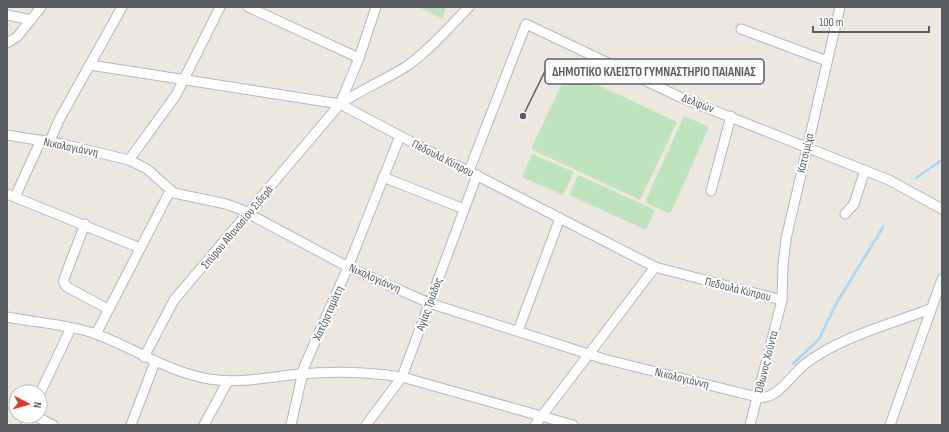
<svg xmlns="http://www.w3.org/2000/svg" width="949" height="432" font-family="'Sofia Sans Condensed',sans-serif">
<style>
.grass{fill:url(#grass-tufts)}
.pitch{fill:#bfe3bc}
.lines{fill:none;stroke-linecap:round;stroke-linejoin:round}
.stream{stroke:#9fd9fd;stroke-width:2.5}
.minor-casing{stroke:#b3b7bb;stroke-width:11}
.minor{stroke:#fff;stroke-width:9}
.labels{text-anchor:middle;stroke-width:4;stroke-linejoin:round;paint-order:stroke}
.street-label{font-size:12px;fill:#595d61;stroke:#fff}
.leader{fill:none;stroke:#595d61;stroke-width:1.5}
.callout-dot{fill:#595d61;stroke:#fff;stroke-width:1.5}
.callout{fill:#fff;stroke:#595d61;stroke-width:1.5}
.callout-label{font-size:13px;text-anchor:middle;font-weight:bold;fill:#595d61}
</style>
<defs>
<pattern id="grass-tufts" width="24" height="20" patternUnits="userSpaceOnUse"><rect width="24" height="20" fill="#bfe3bc"/><path d="M3 7l-1-3M5 7V3M7 7l1-3M15 17l-1-3M17 17v-4M19 17l1-3" fill="none" stroke="#9ebb9c"/></pattern>
</defs>
<rect width="100%" height="100%" fill="#ece8e0"/>
<polygon class="grass" points="419,7 446,7 443,19"/>
<g class="pitch">
<polygon points="568,71 677,122 640,200 531,149"/>
<polygon points="684,116 709,127 670,214 645,202"/>
<polygon points="532,154 574,172 563,195 522,177"/>
<polygon points="578,175 655,210 646,230 569,195"/>
</g>
<g class="lines">
<g class="stream">
<polyline points="916,178 942,160"/>
<polyline points="793,364 819,339 836,304 883,227"/>
</g>
<defs>
<g id="minor">
<polyline points="248,7 359,58"/>
<polyline points="7,15 31,20"/>
<polyline points="741,29 827,61"/>
<polyline points="7,43 17,37 41,7"/>
<polyline points="90,65 340,104 400,136 655,267 782,300"/>
<polyline points="340,104 359,58 376,7"/>
<path d="M 7,135 L 62,144 L 129,160 L 147,169 L 174,193 L 226,204 L 240,209 L 348,267 L 429,303 L 604,359 L 757,397 C 777,401 790,376 805,364 C 840,337 888,325 930,309"/>
<polyline points="50,141 59,120 122,7"/>
<polyline points="129,160 176,95 220,7"/>
<polyline points="469,171 526,24 682,98 889,180 942,209"/>
<polyline points="383,177 464,209"/>
<polyline points="711,191 731,116"/>
<polyline points="7,194 140,248"/>
<polyline points="15,197 41,140"/>
<polyline points="845,214 854,204 865,170"/>
<polyline points="85,224 64,279 64,283 67,287 108,309"/>
<path d="M 7,317 C 37,323 68,324 96,334 C 134,348 168,372 209,379 C 238,384 270,377 299,374 C 333,371 369,372 402,377 L 573,425"/>
<polyline points="518,331 560,218"/>
<polyline points="96,334 170,191"/>
<path d="M 144,357 L 174,300 L 340,104 C 362,89 385,80 407,66 C 430,50 449,27 469,7"/>
<polyline points="40,393 71,328"/>
<polyline points="35,416 53,425"/>
<polyline points="26,425 29,416"/>
<polyline points="131,425 155,362"/>
<polyline points="204,425 228,381"/>
<polyline points="291,425 304,367 348,267 400,136"/>
<polyline points="366,425 402,377 477,175"/>
<polyline points="535,425 655,267"/>
<polyline points="750,425 782,300 783,265 786,239 840,7"/>
<polyline points="890,425 942,279"/>
</g>
</defs>
<use href="#minor" class="minor-casing"/>
<use href="#minor" class="minor"/>
</g>
<g class="labels">
<g class="street-label">
<text transform="translate(698 103) rotate(21)" y="4">Δελφών</text>
<text transform="translate(71 147) rotate(12)" y="4">Νικολογιάννη</text>
<text transform="translate(805 153) rotate(-77)" y="4">Κατσιμίχα</text>
<text transform="translate(443 158) rotate(27)" y="4">Πεδουλά Κύπρου</text>
<text transform="translate(237 227) rotate(-50)" y="4">Σπύρου Αθανασίου Σιδερά</text>
<text transform="translate(375 278) rotate(24)" y="4">Νικολογιάννη</text>
<text transform="translate(738 289) rotate(14)" y="4">Πεδουλά Κύπρου</text>
<text transform="translate(429 304) rotate(-70)" y="4">Αγίας Τριάδος</text>
<text transform="translate(328 313) rotate(-66)" y="4">Χατζησταμάτη</text>
<text transform="translate(766 362) rotate(-76)" y="4">Όθωνος Χούντα</text>
<text transform="translate(682 378) rotate(14)" y="4">Νικολογιάννη</text>
</g>
</g>
<path class="leader" d="M523 116L545 71"/>
<circle class="callout-dot" cx="523" cy="116" r="4"/>
<rect class="callout" x="545" y="59" width="219" height="25" rx="4"/>
<g class="callout-label">
<text x="654" y="76">ΔΗΜΟΤΙΚΟ ΚΛΕΙΣΤΟ ΓΥΜΝΑΣΤΗΡΙΟ ΠΑΙΑΝΙΑΣ</text>
</g>
<rect width="949" height="432" fill="none" stroke="#595d61" stroke-width="16"/>
<g transform="translate(28 404) rotate(96)"><circle r="19" fill="#ffffff" stroke="#bdbec0"/>
<path d="M0-3L7 15L0 10L-7 15Z" fill="#e4322d"/>
<text y="-6" font-size="11" font-weight="bold" text-anchor="middle" fill="#595d61">N</text>
</g>
<path d="M813 26v6h116v-6" fill="none" stroke="#595d61" stroke-width="2"/>
<text x="819" y="26" font-size="12" fill="#595d61" stroke="#ffffff" stroke-width="3" paint-order="stroke">100 m</text>
</svg>
